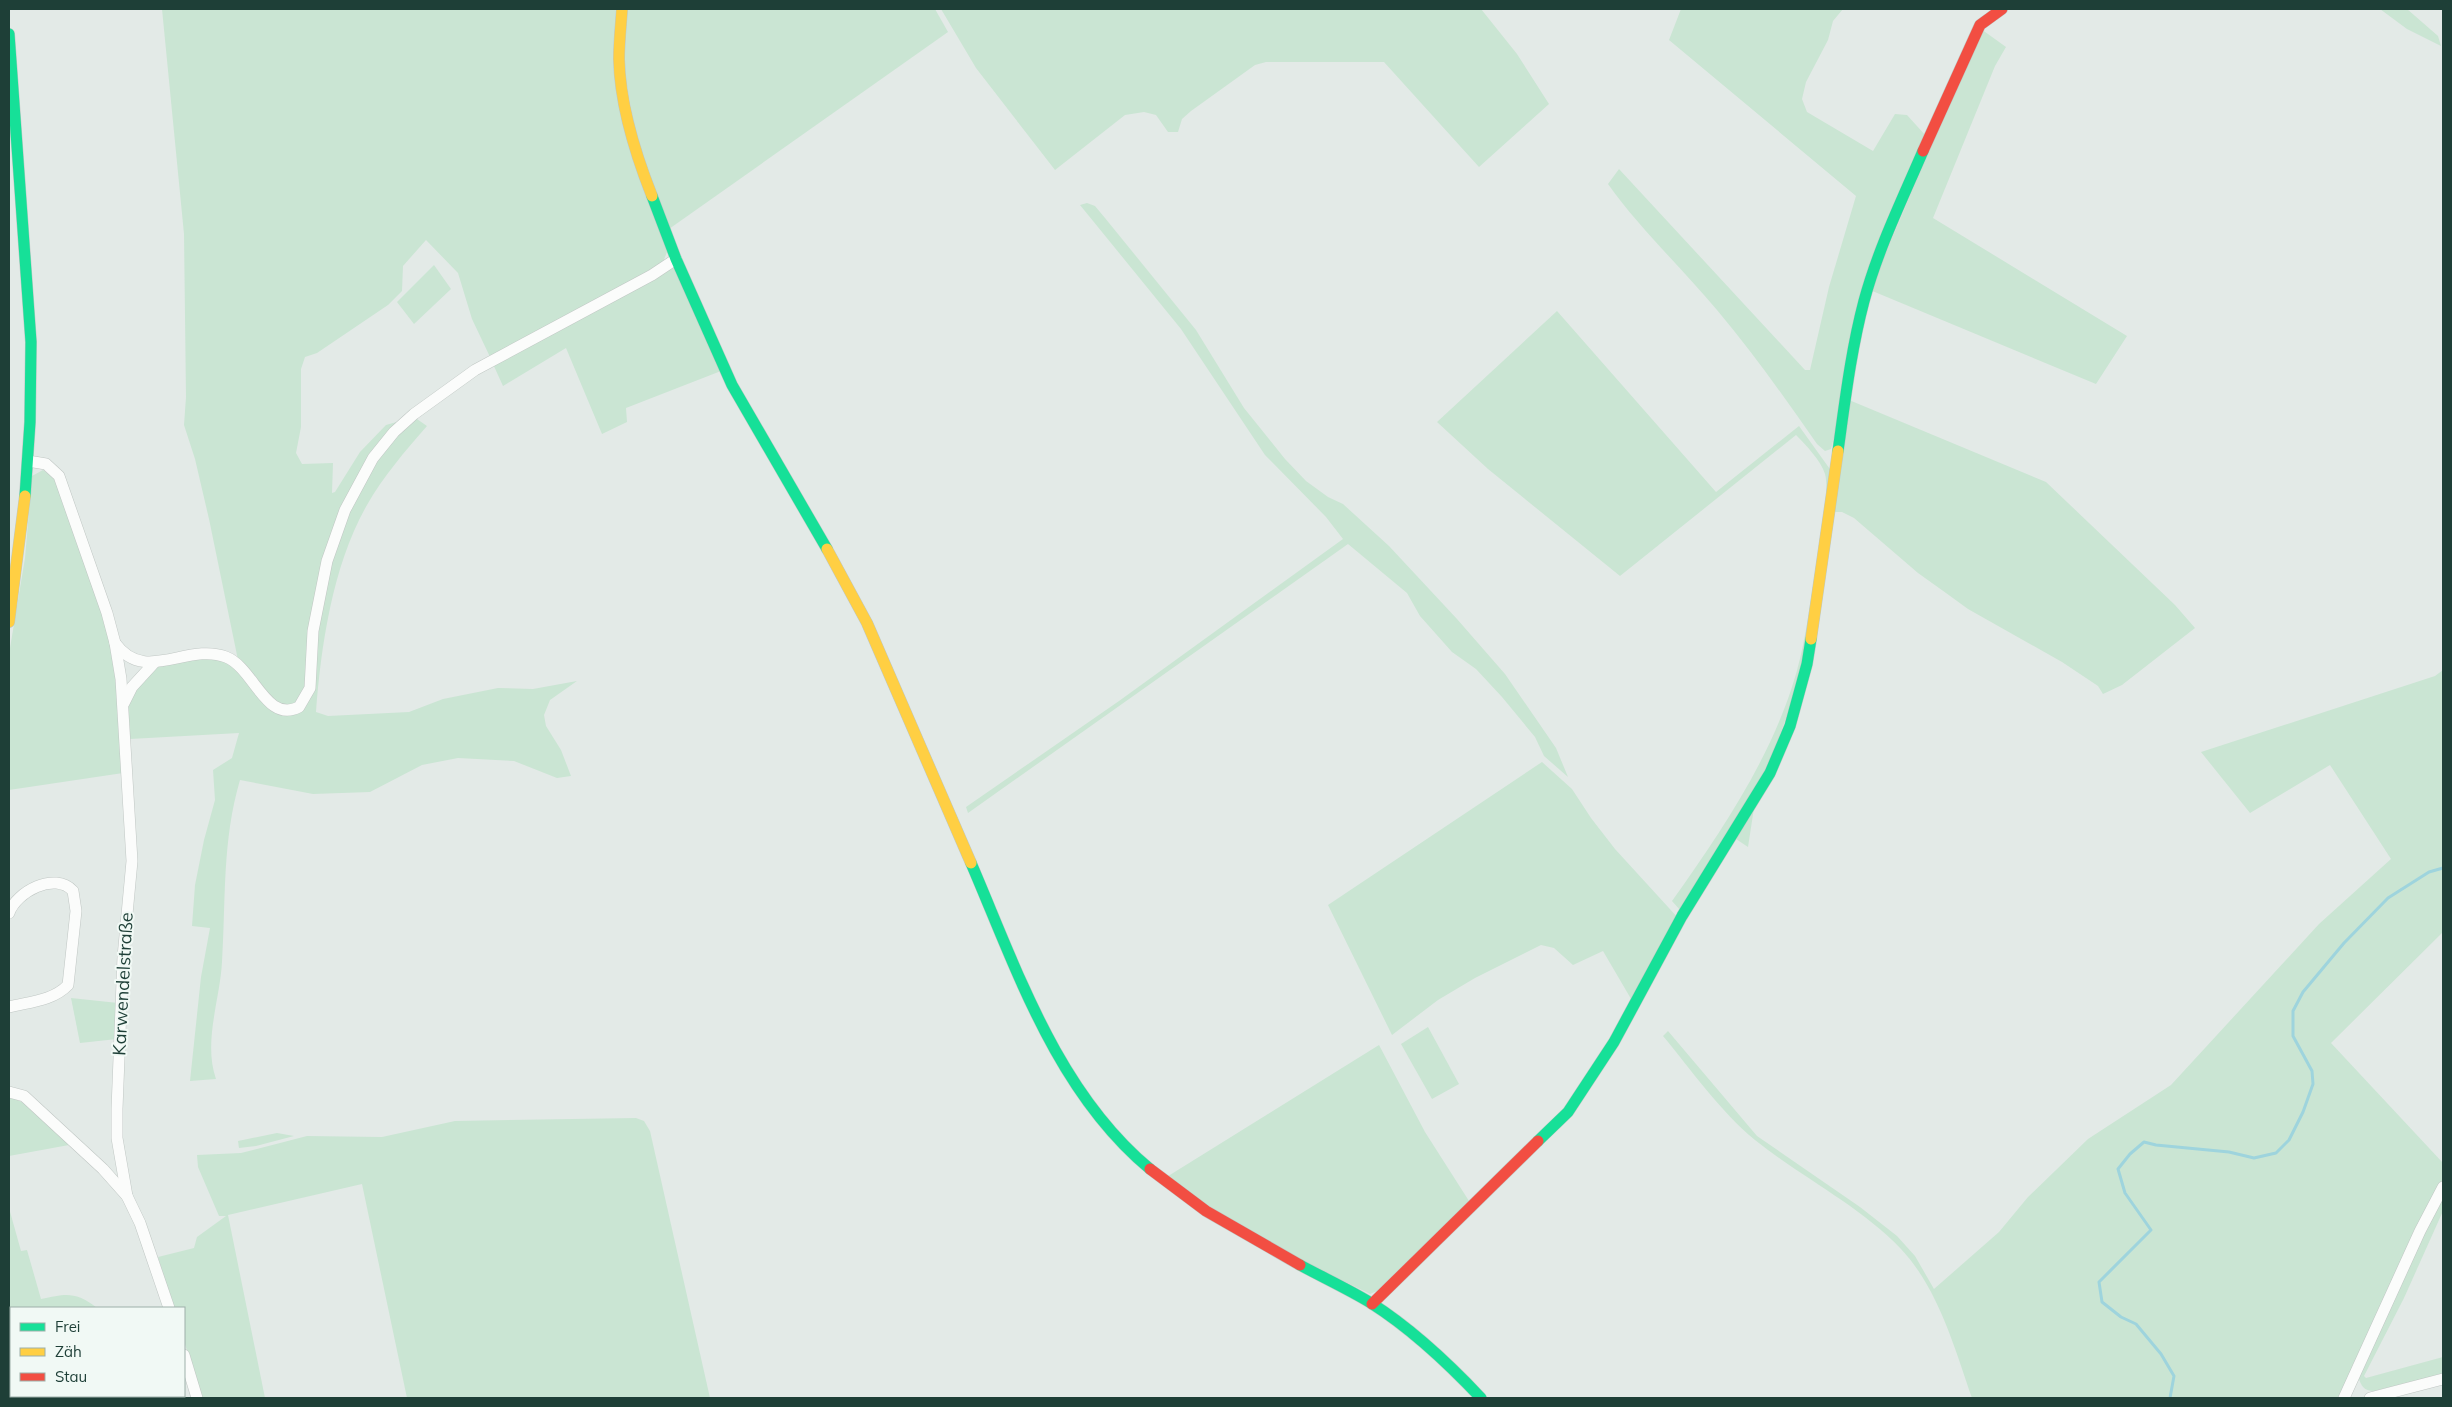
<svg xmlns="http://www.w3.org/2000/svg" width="2452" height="1407" font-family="Mulish,sans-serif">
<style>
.green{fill:#cae5d3}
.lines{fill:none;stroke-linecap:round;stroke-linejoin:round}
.stream{stroke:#9ed4dd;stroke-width:3}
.street-casing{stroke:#c0c7c4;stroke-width:12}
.fast-casing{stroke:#bec8c4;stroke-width:12}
.slow-casing{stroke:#bec8c4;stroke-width:12}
.jam-casing{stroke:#bec8c4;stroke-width:12}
.street{stroke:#fbfcfb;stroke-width:11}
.fast{stroke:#16e098;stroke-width:11}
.slow{stroke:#ffcf43;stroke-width:11}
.jam{stroke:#f24e42;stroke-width:11}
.labels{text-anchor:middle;stroke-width:4;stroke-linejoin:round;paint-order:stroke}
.street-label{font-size:18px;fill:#1e3f37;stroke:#f1f9f5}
</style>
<rect width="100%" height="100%" fill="#e3eae7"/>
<g class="green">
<path d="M 162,9 L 612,9 L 618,11 L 614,49 L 667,252 L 663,262 L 648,274 L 491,359 L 472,319 L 458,273 L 426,240 L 403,266 L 402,291 L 388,305 L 317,353 L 305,357 L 301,369 L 301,427 L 296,453 L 302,464 L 333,463 L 332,493 L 335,492 L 360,452 L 386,425 L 414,417 L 427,426 C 405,451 383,477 367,505 C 333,564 321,645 316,712 L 328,716 L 409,712 L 443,699 L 498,688 L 533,689 L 577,681 L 550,700 L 544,715 L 546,726 L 561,750 L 571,776 L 557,778 L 514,761 L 458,758 L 422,765 L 370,792 L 313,794 L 240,780 C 222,841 226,899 222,962 C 220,1000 203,1042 216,1079 L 190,1081 L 201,977 L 210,928 L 192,926 L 195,885 L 204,840 L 215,800 L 213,770 L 232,758 L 239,733 L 130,739 C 130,728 127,715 128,704 C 130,692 142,676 152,669 C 166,659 211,652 226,661 C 243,671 251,685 261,701 L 268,700 L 238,660 L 209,519 L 195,459 L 184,425 L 186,397 L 184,234 Z"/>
<polygon points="626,9 935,9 948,32 669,229 640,157 623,65"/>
<polygon points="941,9 1481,9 1517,54 1549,104 1479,167 1384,62 1266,62 1255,65 1191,111 1182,119 1178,132 1168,132 1156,115 1144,112 1125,115 1055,170 976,68"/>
<path d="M 1681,9 L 1843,9 L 1833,21 L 1828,40 L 1806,82 L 1802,99 L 1807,112 L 1873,151 L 1895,114 L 1907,115 L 1926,136 L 1890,219 L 1831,449 L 1825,451 L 1817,444 C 1785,398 1753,353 1717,310 C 1681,267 1640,229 1608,184 L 1619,169 L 1805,370 L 1810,370 L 1829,287 L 1856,196 L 1669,40 Z"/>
<polygon points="2380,9 2407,9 2438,36 2441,46 2407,29"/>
<polygon points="1981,29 2006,47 1995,66 1933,218 2127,336 2096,384 1870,290"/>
<polygon points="1087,203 1095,206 1105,218 1196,330 1244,408 1285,459 1306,481 1328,497 1343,504 1389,546 1457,619 1505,674 1556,748 1568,777 1544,756 1535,737 1502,697 1476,669 1452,652 1420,616 1407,593 1348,544 968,813 966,807 1119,701 1343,539 1326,517 1265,455 1181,329 1080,205"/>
<polygon points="434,265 451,289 414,324 397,302"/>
<polygon points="670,268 677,269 721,371 626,408 627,422 602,434 566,348 503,386 493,364"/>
<path d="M 1557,311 L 1716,492 L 1799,426 L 1832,472 L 1803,670 L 1754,808 L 1748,847 L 1730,835 L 1680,910 L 1672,901 C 1719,835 1767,764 1792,687 C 1805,649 1809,607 1816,568 C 1819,549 1830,491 1825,474 C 1821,461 1806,445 1796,435 L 1620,576 L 1488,469 L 1437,422 Z"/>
<polygon points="1849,400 2046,482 2175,605 2195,628 2122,685 2103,694 2098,686 2062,662 1968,609 1946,593 1918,573 1854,518 1842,512 1834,512"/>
<polygon points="43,470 56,479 108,627 114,659 123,773 9,790 9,654 25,558 32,476"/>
<path d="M 2443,670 L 2443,932 L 2331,1043 L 2443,1163 L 2443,1179 L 2338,1398 L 1972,1398 C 1955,1349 1938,1288 1901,1249 C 1859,1205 1802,1178 1755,1140 C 1720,1111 1692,1071 1663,1036 L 1668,1031 L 1757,1136 L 1860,1207 L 1897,1236 L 1915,1256 L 1934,1289 L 1999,1232 L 2028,1197 L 2088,1139 L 2171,1085 L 2319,924 L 2391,859 L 2330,765 L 2250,813 L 2201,752 L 2435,676 Z"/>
<polygon points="1542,762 1572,789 1591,818 1615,849 1679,919 1634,1004 1603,951 1573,965 1554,948 1541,945 1475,978 1438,1000 1392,1035 1328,905"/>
<polygon points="71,998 118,1003 117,1039 80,1043"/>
<polygon points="1428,1027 1459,1084 1432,1099 1401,1044"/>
<polygon points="1379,1045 1425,1132 1469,1201 1377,1291 1370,1294 1269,1244 1165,1178"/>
<polygon points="9,1096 26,1104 69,1145 9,1156"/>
<polygon points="636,1118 644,1121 650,1131 710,1398 407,1398 362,1184 228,1215 265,1398 202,1398 184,1341 184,1308 174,1308 158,1257 194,1248 197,1237 226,1216 219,1216 198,1167 197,1155 241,1153 307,1136 382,1137 455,1121"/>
<polygon points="277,1133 294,1136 256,1146 239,1148 238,1141"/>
<path d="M 2443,1195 L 2443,1211 L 2404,1298 L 2364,1376 L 2366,1378 L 2443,1357 L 2443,1374 L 2374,1391 C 2364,1391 2361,1386 2358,1376 Z"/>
<path d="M 9,1208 L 21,1251 L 27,1250 L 41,1299 C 66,1294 75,1291 97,1308 L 11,1308 L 11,1396 L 95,1396 L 97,1398 L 9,1398 Z"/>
</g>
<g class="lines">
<polyline class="stream" points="2170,1398 2174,1376 2161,1354 2136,1324 2121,1317 2102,1302 2099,1282 2151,1230 2125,1193 2118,1169 2130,1154 2144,1142 2156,1145 2229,1152 2254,1158 2276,1153 2289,1140 2303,1112 2313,1084 2312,1071 2293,1036 2293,1011 2303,992 2344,943 2388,898 2429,872 2443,868"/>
<defs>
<g id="street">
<polyline points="28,461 46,464 59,476 107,613 115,643 121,679 132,861 123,957 117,1109 117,1138 127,1196"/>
<path d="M 115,643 C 145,685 187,642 226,657 C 254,668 266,724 299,707 L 310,688 L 313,631 L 327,561 L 345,510 L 373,458 L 394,432 L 414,414 L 475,370 L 652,275 L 676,259"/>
<polyline points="124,703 132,687 154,663"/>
<path d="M 9,913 C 16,892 55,871 73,891 L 76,911 L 68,985 C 53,1001 28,1002 9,1007"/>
<polyline points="9,1092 24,1096 103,1169 127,1196 140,1223 169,1308"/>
<polyline points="184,1355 197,1398"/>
<polyline points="2344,1398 2420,1231 2443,1187"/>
<polyline points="2370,1398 2443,1379"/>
</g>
<g id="fast">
<polyline points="9,34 31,342 30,422 25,496"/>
<polyline points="652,196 676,259 732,385 827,549"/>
<path d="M 1838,451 C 1845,401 1851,350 1864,301 C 1878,249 1902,200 1923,151"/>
<path d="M 971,863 C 1017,970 1057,1092 1150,1169"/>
<polyline points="1538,1141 1568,1112 1614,1042 1682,916 1770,773 1790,726 1807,664 1811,639"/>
<path d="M 1300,1265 C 1324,1278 1348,1289 1371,1303 C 1412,1329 1448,1363 1481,1398"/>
</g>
<g id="slow">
<path d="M 622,9 C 621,25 619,42 619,59 C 620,106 635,153 652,196"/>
<polyline points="827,549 867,623 971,863"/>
<polyline points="9,622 25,496"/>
<polyline points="1811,639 1838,451"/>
</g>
<g id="jam">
<polyline points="1923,151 1980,25 2002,9"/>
<polyline points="1150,1169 1206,1211 1300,1265"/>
<polyline points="1372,1304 1538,1141"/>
</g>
</defs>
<use href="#street" class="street-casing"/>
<use href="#fast" class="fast-casing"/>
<use href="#slow" class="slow-casing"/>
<use href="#jam" class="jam-casing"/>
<use href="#street" class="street"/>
<use href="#fast" class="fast"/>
<use href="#slow" class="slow"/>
<use href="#jam" class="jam"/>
</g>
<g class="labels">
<g class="street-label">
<text transform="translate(123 984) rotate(-87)" y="6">Karwendelstraße</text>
</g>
</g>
<rect width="2452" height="1407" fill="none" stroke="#1e3f37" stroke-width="20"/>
<rect x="10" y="1307" width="175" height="90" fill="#f1f9f5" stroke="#9dafa9"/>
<rect x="20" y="1323" width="25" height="8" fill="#16e098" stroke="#9dafa9"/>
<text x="55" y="1332" font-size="15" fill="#1e3f37">Frei</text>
<rect x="20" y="1348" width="25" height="8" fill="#ffcf43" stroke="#9dafa9"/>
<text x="55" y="1357" font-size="15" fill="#1e3f37">Zäh</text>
<rect x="20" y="1373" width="25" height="8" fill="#f24e42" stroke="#9dafa9"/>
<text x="55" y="1382" font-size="15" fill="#1e3f37">Stau</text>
</svg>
